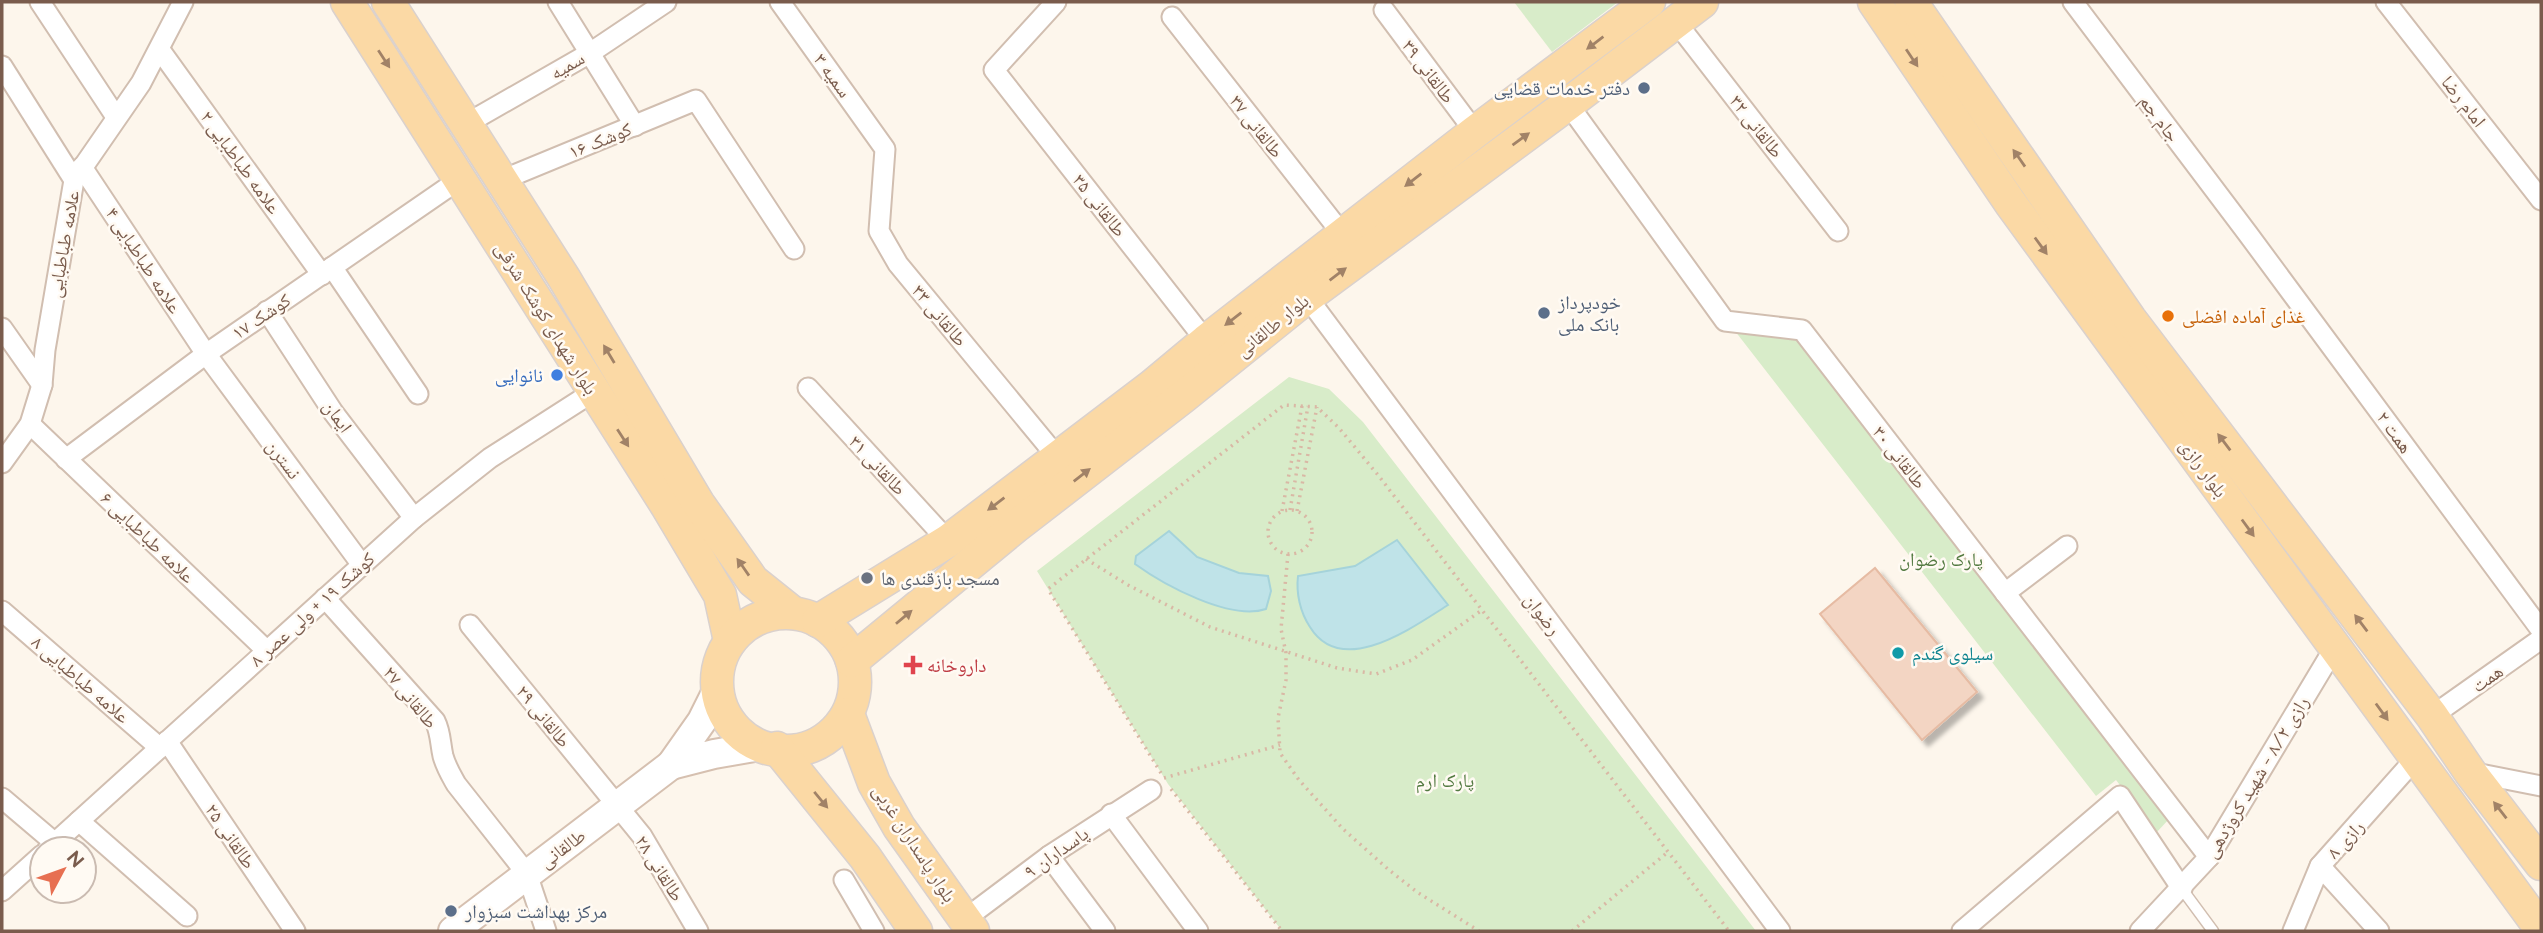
<svg xmlns="http://www.w3.org/2000/svg" width="2543" height="933" font-family="Raleway,'Noto Naskh Arabic',sans-serif">
<style>
.green{fill:#d8ecc9;fill-rule:evenodd}
.water{fill:#bfe3e8;stroke:#a5d3da;stroke-width:2}
.building{fill:#f3d5c3;stroke:#e6bba3;stroke-width:2;filter:url(#shadow)}
.lines{fill:none;stroke-linecap:round;stroke-linejoin:round}
.service-casing{stroke:#d1beb0;stroke-width:13}
.minor-casing{stroke:#d1beb0;stroke-width:23}
.secondary-casing{stroke:#d6c0b0;stroke-width:32}
.primary-casing{stroke:#dad1cd;stroke-width:35}
.path{stroke:#d9b8a5;stroke-width:3.5;stroke-dasharray:2 5;stroke-linecap:butt}
.service{stroke:#fff;stroke-width:10}
.minor{stroke:#fff;stroke-width:19}
.secondary{stroke:#fff;stroke-width:28}
.primary{stroke:#fbd9a5;stroke-width:32}
.oneway{fill:#a18267}
.service-dot{fill:#5c6f8a;stroke:#fffaf3;stroke-width:2.5}
.food-dot{fill:#e8710a;stroke:#fffaf3;stroke-width:2.5}
.shop-dot{fill:#3f7fe0;stroke:#fffaf3;stroke-width:2.5}
.worship-dot{fill:#6b7280;stroke:#fffaf3;stroke-width:2.5}
.culture-dot{fill:#0f9aa8;stroke:#fffaf3;stroke-width:2.5}
.health-dot{fill:#e0444e;stroke:#fffaf3;stroke-width:2.5}
.labels{text-anchor:middle;stroke-width:5;stroke-linejoin:round;paint-order:stroke}
.street-label{font-size:19px;fill:#7a5c4d;stroke:#fffaf3}
.service-label{font-size:19px;fill:#4e5e75;stroke:#fffaf3;text-anchor:start}
.food-label{font-size:19px;fill:#c56008;stroke:#fffaf3;text-anchor:start}
.shop-label{font-size:19px;fill:#366cbe;stroke:#fffaf3;text-anchor:end}
.park-label{font-size:19px;fill:#537a41;stroke:#fffaf3}
.worship-label{font-size:19px;fill:#5b616d;stroke:#fffaf3;text-anchor:start}
.culture-label{font-size:19px;fill:#0d838f;stroke:#fffaf3;text-anchor:start}
.health-label{font-size:19px;fill:#be3a42;stroke:#fffaf3;text-anchor:start}
</style>
<defs>
<filter id="shadow"><feDropShadow dx="6" dy="6" stdDeviation="2" flood-color="#0004"/></filter>
</defs>
<rect width="100%" height="100%" fill="#fdf6ec"/>
<g class="green">
<polygon points="1514,2 1618,2 1552,52"/>
<polygon points="1735,331 1799,339 2170,818 2156,833 2116,780 2096,796"/>
<path d="M 1289,377 L 1329,389 L 1363,422 L 1756,931 L 1282,931 L 1168,784 L 1037,571 ZM 1170,531 L 1196,557 L 1239,573 L 1268,576 L 1171,587 L 1136,564 ZM 1372,557 L 1302,608 L 1298,598 L 1298,576 L 1355,566 Z"/>
</g>
<g class="water">
<path d="M 1169,531 L 1197,557 L 1239,573 L 1268,576 L 1271,591 L 1266,609 C 1230,621 1164,585 1135,564 L 1136,556 Z"/>
<path d="M 1397,540 L 1448,605 C 1413,627 1342,679 1310,627 C 1300,612 1296,593 1298,576 L 1355,566 Z"/>
</g>
<polygon class="building" points="1875,568 1977,692 1922,740 1820,614"/>
<g class="lines">
<defs>
<polyline id="service" points="2182,889 2213,931"/>
<g id="minor">
<polyline points="40,2 116,117"/>
<polyline points="558,2 635,126"/>
<polyline points="780,2 885,149 879,231 898,264 1058,458"/>
<polyline points="1056,2 994,70 1206,341"/>
<polyline points="2073,2 2248,234 2541,630"/>
<polyline points="2386,2 2541,200"/>
<polyline points="1384,10 1475,132"/>
<polyline points="1172,17 1343,235"/>
<polyline points="1676,22 1838,231"/>
<polyline points="160,50 322,275"/>
<polyline points="2,66 74,180"/>
<polyline points="1568,104 1725,321 1802,330 2209,857"/>
<polyline points="466,124 590,53 666,2"/>
<polyline points="82,167 206,354 362,565"/>
<polyline points="502,180 696,100 794,249"/>
<polyline points="332,267 418,394"/>
<polyline points="1307,297 1780,931"/>
<polyline points="267,311 333,412 414,518"/>
<polyline points="2,328 42,385"/>
<polyline points="808,388 948,541"/>
<polyline points="30,424 266,650"/>
<polyline points="66,459 206,354 460,179"/>
<polyline points="2,463 30,424 42,385 45,350 74,180 141,83 183,2"/>
<polyline points="2005,593 2067,546"/>
<path d="M 325,598 L 435,721 C 441,733 440,743 443,756 C 446,767 451,775 456,784 L 527,874 L 546,931"/>
<polyline points="2,611 160,748"/>
<polyline points="470,625 642,836 698,931"/>
<polyline points="2432,716 2541,639"/>
<polyline points="167,741 295,931"/>
<polyline points="2470,772 2541,786"/>
<polyline points="2,798 55,843"/>
<polyline points="1111,814 1198,931"/>
<polyline points="79,821 187,916"/>
<polyline points="48,849 414,518 490,458 593,392"/>
<polyline points="1049,856 1105,931"/>
<polyline points="2320,866 2379,931"/>
<polyline points="844,880 874,931"/>
<polyline points="2,891 42,855"/>
<polyline points="965,919 1049,856 1151,790"/>
<polyline points="1962,931 2120,796 2182,889"/>
<polyline points="2140,931 2209,857 2335,647"/>
<polyline points="2293,931 2320,866 2416,758"/>
</g>
<g id="secondary">
<polyline points="717,691 702,721 671,765 714,754 760,746"/>
<polyline points="453,931 671,765"/>
</g>
<g id="primary">
<polyline points="347,2 667,506 720,595 730,641"/>
<polyline points="388,2 564,278 698,503 753,581 793,613"/>
<polyline points="1874,2 2011,204 2541,929"/>
<polyline points="1911,2 2130,319 2432,716 2470,772 2541,864"/>
<circle cx="786" cy="682" r="69"/>
<polyline points="818,621 948,541 1152,386 1206,341 1475,132 1649,2"/>
<polyline points="852,661 1015,527 1183,397 1307,297 1568,104 1702,2"/>
<polyline points="848,714 874,783 899,827 973,931"/>
<polyline points="777,748 865,857 916,931"/>
</g>
</defs>
<use href="#service" class="service-casing"/>
<use href="#minor" class="minor-casing"/>
<use href="#secondary" class="secondary-casing"/>
<use href="#primary" class="primary-casing"/>
<g class="path">
<polyline points="1290,510 1308,406"/>
<circle cx="1290" cy="532" r="22"/>
<polyline points="1282,511 1302,406"/>
<polyline points="1297,511 1317,407"/>
<polyline points="1288,554 1281,629 1286,653 1286,680 1278,718 1280,753 1299,780 1343,829 1389,870 1417,892 1479,931"/>
<polyline points="1086,559 1128,585 1210,627 1337,668 1376,674 1412,660 1482,610"/>
<polyline points="1161,773 1048,589 1284,405 1317,407 1339,428 1378,475 1729,931"/>
<polyline points="1164,778 1280,745"/>
<polyline points="1171,789 1282,931"/>
<polyline points="1572,931 1668,852"/>
</g>
<use href="#service" class="service"/>
<use href="#minor" class="minor"/>
<use href="#secondary" class="secondary"/>
<use href="#primary" class="primary"/>
</g>
<defs><path id="oneway-solid" d="M-6-.8H1V-3.2L6.5 0L1 3.2V.8H-6Z" transform="scale(1.75)"/></defs>
<g class="oneway">
<use href="#oneway-solid" transform="translate(1595 43) rotate(143)"/>
<use href="#oneway-solid" transform="translate(1912 58) rotate(56)"/>
<use href="#oneway-solid" transform="translate(384 59) rotate(57)"/>
<use href="#oneway-solid" transform="translate(1521 139) rotate(-36)"/>
<use href="#oneway-solid" transform="translate(2019 158) rotate(-125)"/>
<use href="#oneway-solid" transform="translate(1413 180) rotate(142)"/>
<use href="#oneway-solid" transform="translate(2041 246) rotate(54)"/>
<use href="#oneway-solid" transform="translate(1338 274) rotate(-37)"/>
<use href="#oneway-solid" transform="translate(1233 319) rotate(142)"/>
<use href="#oneway-solid" transform="translate(609 354) rotate(-121)"/>
<use href="#oneway-solid" transform="translate(623 438) rotate(57)"/>
<use href="#oneway-solid" transform="translate(2224 442) rotate(-127)"/>
<use href="#oneway-solid" transform="translate(1082 475) rotate(-38)"/>
<use href="#oneway-solid" transform="translate(996 504) rotate(143)"/>
<use href="#oneway-solid" transform="translate(2248 528) rotate(54)"/>
<use href="#oneway-solid" transform="translate(743 567) rotate(-125)"/>
<use href="#oneway-solid" transform="translate(904 617) rotate(-40)"/>
<use href="#oneway-solid" transform="translate(2361 623) rotate(-127)"/>
<use href="#oneway-solid" transform="translate(2382 712) rotate(54)"/>
<use href="#oneway-solid" transform="translate(821 800) rotate(50)"/>
<use href="#oneway-solid" transform="translate(2500 810) rotate(-128)"/>
</g>
<g class="service-dot">
<circle cx="1644" cy="88" r="7"/>
<circle cx="1544" cy="313" r="7"/>
<circle cx="451" cy="911" r="7"/>
</g>
<circle class="food-dot" cx="2168" cy="316" r="7"/>
<circle class="shop-dot" cx="557" cy="375" r="7"/>
<circle class="worship-dot" cx="867" cy="578" r="7"/>
<circle class="culture-dot" cx="1898" cy="653" r="7"/>
<path class="health-dot" d="M909.5 654.5h7v7h7v7h-7v7h-7v-7h-7v-7h7z"/>
<g class="labels">
<g class="street-label">
<text transform="translate(567 65) rotate(-30)" y="7">سمیه</text>
<text transform="translate(1429 71) rotate(53)" y="7">طالقانی ۳۹</text>
<text transform="translate(833 75) rotate(54)" y="7">سمیه ۳</text>
<text transform="translate(2464 101) rotate(52)" y="7">امام رضا</text>
<text transform="translate(2160 118) rotate(53)" y="7">جام جم</text>
<text transform="translate(1257 126) rotate(52)" y="7">طالقانی ۳۷</text>
<text transform="translate(1757 126) rotate(52)" y="7">طالقانی ۳۲</text>
<text transform="translate(600 140) rotate(-22)" y="7">کوشک ۱۶</text>
<text transform="translate(241 162) rotate(54)" y="7">علامه طباطبایی ۲</text>
<text transform="translate(1100 205) rotate(52)" y="7">طالقانی ۳۵</text>
<text transform="translate(63 244) rotate(-80)" y="7">علامه طباطبایی</text>
<text transform="translate(144 260) rotate(57)" y="7">علامه طباطبایی ۴</text>
<text transform="translate(940 315) rotate(50)" y="7">طالقانی ۳۳</text>
<text transform="translate(261 316) rotate(-34)" y="7">کوشک ۱۷</text>
<text transform="translate(547 318) rotate(58)" y="7">بلوار شهدای کوشک شرقی</text>
<text transform="translate(1272 325) rotate(-39)" y="7">بلوار طالقانی</text>
<text transform="translate(338 416) rotate(54)" y="7">ایمان</text>
<text transform="translate(2395 432) rotate(54)" y="7">همت ۲</text>
<text transform="translate(1900 457) rotate(52)" y="7">طالقانی ۳۰</text>
<text transform="translate(284 459) rotate(53)" y="7">نسترن</text>
<text transform="translate(878 465) rotate(47)" y="7">طالقانی ۳۱</text>
<text transform="translate(2204 468) rotate(54)" y="7">بلوار رازی</text>
<text transform="translate(148 537) rotate(44)" y="7">علامه طباطبایی ۶</text>
<text transform="translate(312 609) rotate(-42)" y="7">کوشک ۱۹ + ولی عصر ۸</text>
<text transform="translate(1543 614) rotate(53)" y="7">رضوان</text>
<text transform="translate(2487 678) rotate(-35)" y="7">همت</text>
<text transform="translate(81 679) rotate(41)" y="7">علامه طباطبایی ۸</text>
<text transform="translate(411 697) rotate(51)" y="7">طالقانی ۲۷</text>
<text transform="translate(544 716) rotate(51)" y="7">طالقانی ۲۹</text>
<text transform="translate(2256 777) rotate(-59)" y="7">رازی ۸/۲ - شهید کروژدهی</text>
<text transform="translate(231 836) rotate(56)" y="7">طالقانی ۲۵</text>
<text transform="translate(2345 839) rotate(-47)" y="7">رازی ۸</text>
<text transform="translate(915 843) rotate(57)" y="7">بلوار پاسداران غربی</text>
<text transform="translate(562 848) rotate(-36)" y="7">طالقانی</text>
<text transform="translate(1056 852) rotate(-35)" y="7">پاسداران ۹</text>
<text transform="translate(660 868) rotate(58)" y="7">طالقانی ۲۸</text>
</g>
<g class="service-label">
<text x="1630" y="95" text-anchor="end">دفتر خدمات قضایی</text>
<text x="1558" y="309">خودپرداز<tspan x="1558" dy="22">بانک ملی</tspan></text>
<text x="465" y="918">مرکز بهداشت سبزوار</text>
</g>
<g class="food-label">
<text x="2182" y="323">غذای آماده افضلی</text>
</g>
<g class="shop-label">
<text x="543" y="382">نانوایی</text>
</g>
<g class="park-label">
<text x="1941" y="566">پارک رضوان</text>
<text x="1445" y="787">پارک ارم</text>
</g>
<g class="worship-label">
<text x="881" y="585">مسجد بازقندی ها</text>
</g>
<g class="culture-label">
<text x="1912" y="660">سیلوی گندم</text>
</g>
<g class="health-label">
<text x="927" y="672">داروخانه</text>
</g>
</g>
<rect width="2543" height="933" fill="none" stroke="#7a5c4d" stroke-width="7"/>
<g transform="translate(63 870) rotate(49)"><circle r="33" fill="#fffaf3" stroke="#cabbb1" stroke-width="2"/>
<path d="M0-5L12 26L0 18L-12 26Z" fill="#e76f51"/>
<text y="-10" font-size="19" font-weight="bold" text-anchor="middle" fill="#7a5c4d">N</text>
</g>
</svg>
